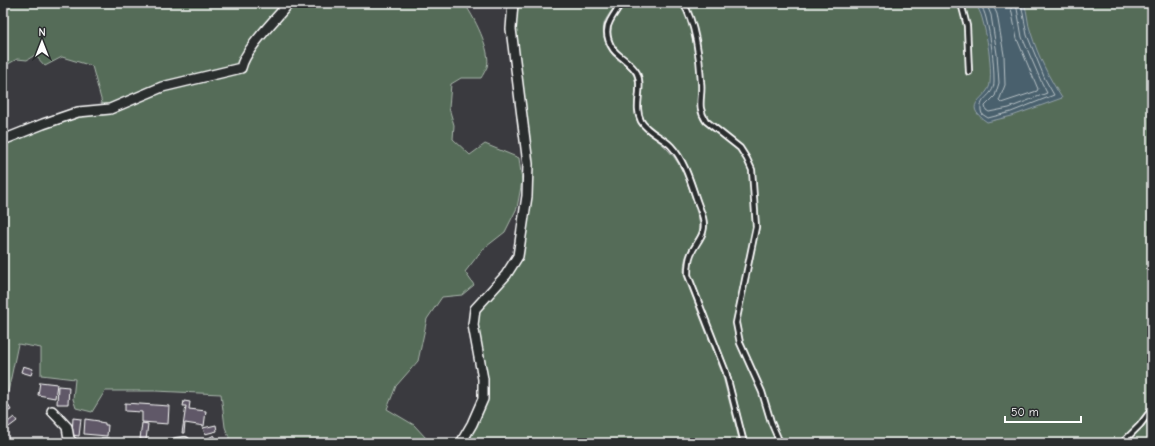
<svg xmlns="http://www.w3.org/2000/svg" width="1155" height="446" font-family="'Comic Neue',sans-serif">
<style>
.green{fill:#556c59;stroke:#aab6ac}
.water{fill:#49616d;stroke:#92a0a7}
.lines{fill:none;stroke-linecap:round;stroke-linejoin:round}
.shore{stroke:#b6c0c5;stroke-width:1}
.building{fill:#605868;stroke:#fff}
.lane-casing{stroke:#fff;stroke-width:8}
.street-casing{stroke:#fff;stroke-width:12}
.lane{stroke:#2a2d2e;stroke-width:4.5}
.street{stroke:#2a2d2e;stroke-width:9}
</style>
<rect width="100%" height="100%" fill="#3a3a3f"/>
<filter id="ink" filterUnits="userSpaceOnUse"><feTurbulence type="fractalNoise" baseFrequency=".025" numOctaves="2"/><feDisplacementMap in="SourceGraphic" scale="8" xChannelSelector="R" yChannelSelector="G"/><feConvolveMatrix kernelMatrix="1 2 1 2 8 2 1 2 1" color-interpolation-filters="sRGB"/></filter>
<g filter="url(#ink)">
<g class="green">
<path d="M 3,3 L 464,3 C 473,15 492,51 487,67 C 485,71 483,75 481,78 L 461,78 L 451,84 L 449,108 L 454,125 L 453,139 L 470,155 L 485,144 L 519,158 L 522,181 L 517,208 L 505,232 L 482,250 L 465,272 L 474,285 L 462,295 L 442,297 L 427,319 L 418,361 L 396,386 L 387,409 L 414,425 L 426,438 L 425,443 L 231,443 L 225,427 L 221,394 L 155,391 L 105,391 L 92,412 L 76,408 L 73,399 L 75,379 L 41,375 L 41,348 L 18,344 L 8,392 L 3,392 L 3,140 L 101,108 L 102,103 L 92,66 L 62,57 L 45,66 L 35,55 L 27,60 L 17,59 L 3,67 Z"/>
<path d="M 517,3 L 617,3 C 613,9 608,15 605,21 C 600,35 607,51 617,59 C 624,64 631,69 634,76 C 640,91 630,106 637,121 C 643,134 659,139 668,150 C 684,166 690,191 697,213 C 705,236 694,236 687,254 C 684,261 684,268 684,275 L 722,373 L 740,443 L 466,443 L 487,399 L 477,325 L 478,311 L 509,277 L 532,164 L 515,29 Z"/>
<path d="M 624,3 L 1152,3 L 1152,443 L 747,443 L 729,371 L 691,274 C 691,268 691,262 693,256 C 699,241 710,237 706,217 C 705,211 701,204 699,197 C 693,178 687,158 672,144 C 663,135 648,129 643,118 C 636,102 647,86 639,70 C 631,56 614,55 611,36 C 611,32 610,27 612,24 C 615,17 621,10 624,3 Z"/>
</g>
<path class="water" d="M 977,3 L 1024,3 C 1028,13 1027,23 1031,33 C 1038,56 1049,78 1062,98 L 1012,116 L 987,122 C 959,103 989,99 990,83 C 992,65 987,35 982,18 C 981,13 977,8 977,3 Z"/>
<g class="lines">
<g class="shore">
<path d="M 981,3 C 982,8 985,13 986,18 C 991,38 994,61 994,82 C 994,98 976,97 982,114 L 988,118 L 1011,112 L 1054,95 L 1045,79 L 1027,35 L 1021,3"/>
<polyline points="986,3 991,15 997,54 999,83 995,96 985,106 986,110 989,112 1009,108 1047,93 1041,81 1022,37 1016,3"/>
<polyline points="992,3 997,14 1004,55 1005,85 999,101 1001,103 1037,91 1038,89 1017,39 1010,3"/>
</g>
</g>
<g class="building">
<polygon points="23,366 33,369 31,375 21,372"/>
<polygon points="40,382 57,384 55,398 38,395"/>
<polygon points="58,386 69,387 68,404 57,404"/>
<polygon points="3,396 11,410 3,414"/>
<polygon points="184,401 190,402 189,409 206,411 204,426 185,423 184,433 182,433 186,406 183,406"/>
<polygon points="125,403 169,406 168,424 142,422 142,412 125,411"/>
<polygon points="14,417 17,421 5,430 3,426"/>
<polygon points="73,418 81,419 79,436 72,435"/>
<polygon points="85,419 99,421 99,422 105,423 105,425 108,425 107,436 84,434"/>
<polygon points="142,423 148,424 146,440 140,439"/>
<polygon points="216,425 217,431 205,434 203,428"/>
<polygon points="214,435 219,443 222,440 224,443 204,443 203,441"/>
<polygon points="101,438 109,438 109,443 99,443"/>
</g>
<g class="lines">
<defs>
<g id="lane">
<path d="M 621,3 C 618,9 613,15 610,21 C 603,33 610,49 620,56 C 626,61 633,66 637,73 C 644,89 633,105 641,121 C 647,132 662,137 671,146 C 684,160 690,180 696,198 C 698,204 701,211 703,218 C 707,235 697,240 691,254 C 688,261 688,268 688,275 L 726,372 L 744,443"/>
<path d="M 683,3 C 695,21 700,59 701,82 C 703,97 696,106 706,121 L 740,148 L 747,159 L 752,170 L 756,227 L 736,323 L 740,343 L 762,392 L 771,422 L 780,443"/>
<polyline points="961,3 967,26 969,72"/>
<polyline points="1122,443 1140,425 1152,409"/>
</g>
<g id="street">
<path d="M 3,140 L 43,124 L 78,112 L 110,109 L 162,87 L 241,68 C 245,49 276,19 289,3"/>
<polyline points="52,411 67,427 69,439 73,443"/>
<polyline points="176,443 185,442"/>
<polyline points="461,443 472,424 483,399 483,379 473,325 475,309 506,275 518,256 527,196 528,164 511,29 513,3"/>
</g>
</defs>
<use href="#lane" class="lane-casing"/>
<use href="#street" class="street-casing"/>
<use href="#lane" class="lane"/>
<use href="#street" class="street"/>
</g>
</g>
<rect width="1155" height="446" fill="none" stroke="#2a2d2e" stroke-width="16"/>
<rect x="8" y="8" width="1139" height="430" fill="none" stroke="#fff" stroke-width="1.5" filter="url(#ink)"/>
<g transform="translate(42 42)" stroke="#2a2d2e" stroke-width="3" paint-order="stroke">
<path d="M0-3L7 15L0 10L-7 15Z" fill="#ffffff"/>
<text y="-6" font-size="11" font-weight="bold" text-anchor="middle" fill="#ffffff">N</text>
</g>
<path d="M1005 416v6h76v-6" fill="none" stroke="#ffffff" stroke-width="2"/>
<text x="1011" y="416" font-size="12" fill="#ffffff" stroke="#2a2d2e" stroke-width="3" paint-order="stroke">50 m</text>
</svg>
